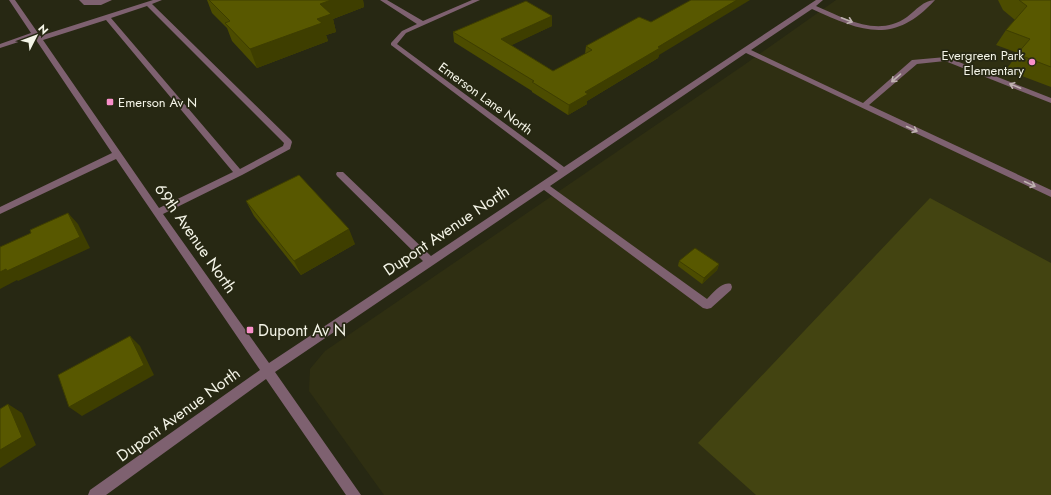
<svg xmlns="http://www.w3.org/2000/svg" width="1051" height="495" font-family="Jost,sans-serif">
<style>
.built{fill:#2f2f12}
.green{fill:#434411}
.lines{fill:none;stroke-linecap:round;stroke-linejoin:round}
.minor{fill:#7e6170;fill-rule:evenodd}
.wall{fill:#4c4c00}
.shaded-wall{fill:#3e3e00}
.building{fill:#585800;stroke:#3e3e00}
.oneway{stroke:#bfb2b1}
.poi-dot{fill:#f98fc9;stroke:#272813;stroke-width:1.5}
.labels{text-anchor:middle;stroke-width:3.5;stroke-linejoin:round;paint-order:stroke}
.far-poi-label{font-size:13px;fill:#f4f4e7;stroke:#272813;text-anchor:end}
.far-street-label{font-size:13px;fill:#f4f4e7;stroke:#272813}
.street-label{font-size:16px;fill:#f4f4e7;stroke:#272813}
.poi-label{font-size:16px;fill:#f4f4e7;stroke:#272813;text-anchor:start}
</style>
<rect width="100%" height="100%" fill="#272813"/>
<polygon class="built" points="836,0 1051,0 1051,495 384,495 309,391 310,369 325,351 744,65"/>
<polygon class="green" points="930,198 1051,263 1051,495 756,495 698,443"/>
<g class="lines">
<g class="minor">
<path d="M 9,0 L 15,0 L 40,36 L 153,0 L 162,0 L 152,4 L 291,140 L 292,142 L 290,149 L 242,175 L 163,214 L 269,363 L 423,261 L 337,176 L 336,174 L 337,172 L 343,172 L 431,256 L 558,171 L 391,45 L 391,43 L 402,31 L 417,24 L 380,0 L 387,0 L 423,21 L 472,0 L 480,0 L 406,33 L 397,44 L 564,167 L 816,0 L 823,0 L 816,6 C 844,18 878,38 907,17 C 916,10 924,0 935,0 C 893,46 861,31 812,9 L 751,50 L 863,103 L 912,60 L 946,57 L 1051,98 L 1051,103 L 945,61 L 917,64 L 869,105 L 1051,190 L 1051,197 L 746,53 L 550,186 L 707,299 C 713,293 722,281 731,284 L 732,287 L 731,290 L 711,308 L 707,309 L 703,308 L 544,190 L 275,372 L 361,495 L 346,495 L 266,379 L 106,495 L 88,495 L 90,490 L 260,370 L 116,159 L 0,214 L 0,207 L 112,153 L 34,37 L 0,48 L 0,44 L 31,33 ZM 147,6 L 284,143 L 283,146 L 240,169 L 111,18 ZM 106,20 L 233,172 L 159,208 L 43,40 Z"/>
<polygon points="79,0 112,0 101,5 84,5"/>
</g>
</g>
<g class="wall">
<polygon points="207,0 363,0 364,7 333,19 336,32 326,35 328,41 257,68 232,41 227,28 212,13"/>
<polygon points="998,0 1051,0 1051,87 1006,70 1018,53 996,45 1006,30 1015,20 1003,10"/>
<polygon points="552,16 552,26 511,45 553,71 585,54 586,46 659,55 658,58 587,101 587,104 568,115 532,92 532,91 454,42 453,32"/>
<polygon points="246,201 355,244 301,275 254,216"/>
<polygon points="679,261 719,264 717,270 702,284 678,266"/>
</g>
<g class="shaded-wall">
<polygon points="331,0 363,0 364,7 333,19 336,32 326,35 328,41 257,68 250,49 317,19 320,4"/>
<polygon points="737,0 750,0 659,55 658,58 587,101 587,104 568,115 569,105 585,92 658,47"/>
<polygon points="552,16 552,26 502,50 501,39"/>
<polygon points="68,213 78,224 90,248 18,281 17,280 0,289 0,272"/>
<polygon points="349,229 355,244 301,275 294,261"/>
<polygon points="719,264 717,270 702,284 704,278"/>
<polygon points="130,336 140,346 154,375 82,416 69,407"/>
<polygon points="8,404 22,413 36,445 0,468 0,450"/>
</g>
<g class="building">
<polygon points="209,0 331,0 320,4 331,14 317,19 322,23 250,49 225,23 230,21"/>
<polygon points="691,0 737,0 658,47 660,48 585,92 588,94 569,105 532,82 534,81 453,32 526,1 552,16 501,39 553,71 592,50 586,46 639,17 651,22"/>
<polygon points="1019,0 1051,0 1051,67 1017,54 1030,39 1006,30 1027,6"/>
<polygon points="299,175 349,229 294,261 246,201"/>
<polygon points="68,213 80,237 7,271 6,269 0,272 0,247 31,233 30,230"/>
<polygon points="695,248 719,264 704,278 679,261"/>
<polygon points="130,336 144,365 69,407 58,375"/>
<polygon points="8,404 22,437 0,450 0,409"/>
</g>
<defs><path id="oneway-shaft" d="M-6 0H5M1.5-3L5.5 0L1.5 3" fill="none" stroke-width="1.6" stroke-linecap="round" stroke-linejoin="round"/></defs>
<g class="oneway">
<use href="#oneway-shaft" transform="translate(847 20) rotate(21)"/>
<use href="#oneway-shaft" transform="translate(896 78) rotate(139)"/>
<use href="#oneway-shaft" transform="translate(1015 86) rotate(-158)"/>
<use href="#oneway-shaft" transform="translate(912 129) rotate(25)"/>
<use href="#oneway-shaft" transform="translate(1030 184) rotate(25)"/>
</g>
<g class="poi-dot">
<circle cx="1032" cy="62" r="4"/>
<rect x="106" y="98" width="8" height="8" rx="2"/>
<rect x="246" y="326" width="8" height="8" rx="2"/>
</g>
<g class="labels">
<g class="far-poi-label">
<text x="1024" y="60">Evergreen Park<tspan x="1024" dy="15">Elementary</tspan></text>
<text x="118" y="107" text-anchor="start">Emerson Av N</text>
</g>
<g class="far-street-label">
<text transform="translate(486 98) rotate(36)" y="5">Emerson Lane North</text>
</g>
<g class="street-label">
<text transform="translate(446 230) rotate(-34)" y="6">Dupont Avenue North</text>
<text transform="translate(196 238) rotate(55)" y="6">69th Avenue North</text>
<text transform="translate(178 414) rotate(-36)" y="6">Dupont Avenue North</text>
</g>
<g class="poi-label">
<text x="258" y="336">Dupont Av N</text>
</g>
</g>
<g transform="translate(36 36) rotate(48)" stroke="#272813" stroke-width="3" paint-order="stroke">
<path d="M0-3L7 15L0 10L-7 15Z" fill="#f4f4e7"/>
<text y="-6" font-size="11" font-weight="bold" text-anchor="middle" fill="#f4f4e7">N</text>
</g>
</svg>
